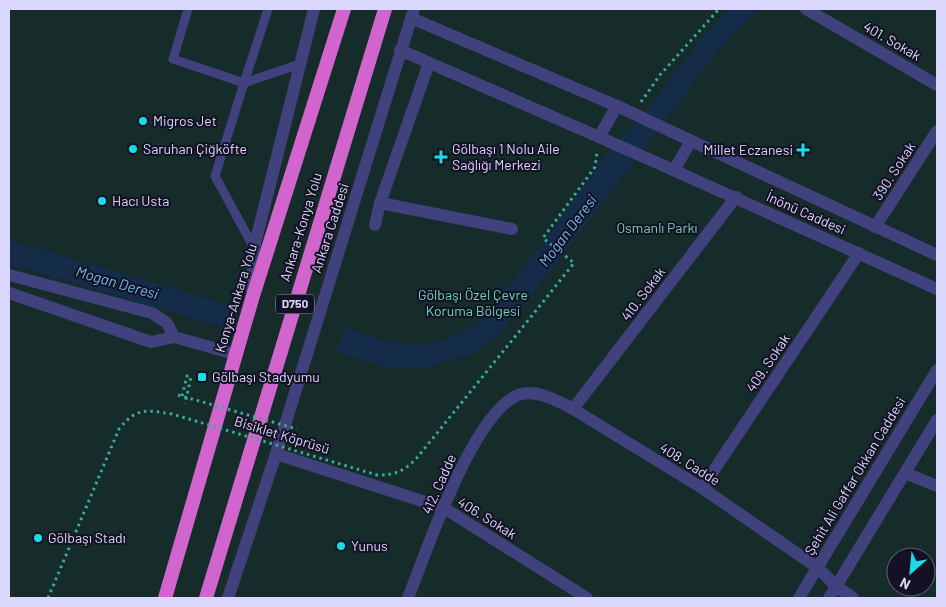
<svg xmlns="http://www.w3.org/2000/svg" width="946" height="607" font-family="Barlow,sans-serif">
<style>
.green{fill:#152c2a;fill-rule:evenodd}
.water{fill:#152c48}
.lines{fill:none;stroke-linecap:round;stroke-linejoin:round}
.path{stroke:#3caa9d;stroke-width:3;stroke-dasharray:2.5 4;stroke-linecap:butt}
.service{stroke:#41427d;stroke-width:9}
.minor{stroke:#41427d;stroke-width:12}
.tertiary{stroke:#41427d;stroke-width:12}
.trunk{stroke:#d264cd;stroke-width:14}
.path-bridge{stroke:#3caa9d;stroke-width:3;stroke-dasharray:2.5 4;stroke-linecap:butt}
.tertiary-bridge{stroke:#41427d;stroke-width:12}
.poi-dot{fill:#19dce5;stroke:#131123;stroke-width:2}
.labels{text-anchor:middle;stroke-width:4;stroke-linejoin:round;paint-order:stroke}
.shield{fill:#131123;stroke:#9e9cba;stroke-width:1}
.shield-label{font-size:12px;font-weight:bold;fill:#d9d7fb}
.street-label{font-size:14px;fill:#d9d7fb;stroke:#131123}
.poi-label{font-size:14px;fill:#d9d7fb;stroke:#131123;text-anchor:start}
.park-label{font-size:14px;fill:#6bd3b3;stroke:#131123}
.water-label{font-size:15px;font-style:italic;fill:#70bcf0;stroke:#131123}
</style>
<rect width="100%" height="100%" fill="#131123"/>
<path class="green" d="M 9,9 L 937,9 L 937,598 L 9,598 ZM 896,557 L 926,557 L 926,587 L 896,587 Z"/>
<g class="water">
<polygon points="728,9 759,9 719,49 556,264 499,335 471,354 423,369 384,367 336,352 346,328 390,342 409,344 444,341 475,325 543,243 610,149 644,113 701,39"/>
<polygon points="9,240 231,305 224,328 9,264"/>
</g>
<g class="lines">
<g class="path">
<polyline points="641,102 660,75 719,9"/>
<polyline points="547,297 574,263 543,238 595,167 597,151"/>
<polyline points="182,396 187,376 191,377 185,404"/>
</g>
<g class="service">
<polyline points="188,9 173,59 244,83 268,9"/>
<polyline points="254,248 215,176 244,83 300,64"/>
</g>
<g class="minor">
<polyline points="806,9 937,85"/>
<polyline points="380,203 512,229"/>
<polyline points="375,225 380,203 429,63"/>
<polyline points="875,227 937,131"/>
<polyline points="9,275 152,313 167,323 174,337"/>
<polyline points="9,293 151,342 174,337 235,354"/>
<polyline points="573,409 736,197"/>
<polyline points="276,454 444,508 587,598"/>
<polyline points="905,473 937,486"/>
<polyline points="702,488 859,253"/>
<polyline points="836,586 853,598"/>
</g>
<g class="tertiary">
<polyline points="400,50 599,137 617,106 411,18"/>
<polyline points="681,136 937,255"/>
<polyline points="662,165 937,289"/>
<polyline points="674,170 691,141"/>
<polyline points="252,291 254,248 314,9"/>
<polyline points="228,598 276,454 414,9"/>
<path d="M 408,598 C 427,550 471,418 516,396 C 533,387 559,401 573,409 L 702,488 L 818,568 L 836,586"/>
<polyline points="799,598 937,370"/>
<polyline points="829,598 937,420"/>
</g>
<g class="trunk">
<polyline points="165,598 252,299 344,9"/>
<polyline points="206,598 385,9"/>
</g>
<g class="path-bridge">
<polyline points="178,395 297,429"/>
<path d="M 48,598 L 119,429 C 137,407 146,410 172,414 L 377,475 C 394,475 403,472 416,459 L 547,297"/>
</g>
<g class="tertiary-bridge">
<polyline points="617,106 681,136"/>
<polyline points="599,137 662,165"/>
</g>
</g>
<g class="poi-dot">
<circle cx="143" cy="121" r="5"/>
<circle cx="133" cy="149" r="5"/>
<path d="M800.5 142.5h5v5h5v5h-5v5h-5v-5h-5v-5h5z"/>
<path d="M438.5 149.5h5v5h5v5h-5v5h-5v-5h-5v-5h5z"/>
<circle cx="102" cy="201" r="5"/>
<rect x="197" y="372" width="10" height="10" rx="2.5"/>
<circle cx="38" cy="538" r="5"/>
<circle cx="341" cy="546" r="5"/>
</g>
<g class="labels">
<rect class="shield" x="276" y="294.5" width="38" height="19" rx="4"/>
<g class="shield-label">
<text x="295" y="308">D750</text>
</g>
<g class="street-label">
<text transform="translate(892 41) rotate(30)" y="5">401. Sokak</text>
<text transform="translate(894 171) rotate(-57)" y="5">390. Sokak</text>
<text transform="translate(806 213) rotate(24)" y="5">İnönü Caddesi</text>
<text transform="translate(301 227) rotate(-73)" y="5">Ankara-Konya Yolu</text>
<text transform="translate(330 228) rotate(-72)" y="5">Ankara Caddesi</text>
<text transform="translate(643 294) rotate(-53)" y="5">410. Sokak</text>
<text transform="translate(236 298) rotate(-73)" y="5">Konya-Ankara Yolu</text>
<text transform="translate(768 363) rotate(-56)" y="5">409. Sokak</text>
<text transform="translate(282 435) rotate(17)" y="5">Bisiklet Köprüsü</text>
<text transform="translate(690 464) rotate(32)" y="5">408. Cadde</text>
<text transform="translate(855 476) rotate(-59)" y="5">Şehit Ali Gaffar Okkan Caddesi</text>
<text transform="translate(439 484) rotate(-66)" y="5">412. Cadde</text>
<text transform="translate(487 518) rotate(32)" y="5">406. Sokak</text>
</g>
<g class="poi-label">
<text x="153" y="126">Migros Jet</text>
<text x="143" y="154">Saruhan Çiğköfte</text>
<text x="452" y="154">Gölbaşı 1 Nolu Aile<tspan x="452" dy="16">Sağlığı Merkezi</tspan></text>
<text x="793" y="155" text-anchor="end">Millet Eczanesi</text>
<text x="112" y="206">Hacı Usta</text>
<text x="212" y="382">Gölbaşı Stadyumu</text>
<text x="48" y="543">Gölbaşı Stadı</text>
<text x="351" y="551">Yunus</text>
</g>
<g class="park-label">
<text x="657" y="233">Osmanlı Parkı</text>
<text x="473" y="300">Gölbaşı Özel Çevre<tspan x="473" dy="16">Koruma Bölgesi</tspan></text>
</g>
<g class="water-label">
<text transform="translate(568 231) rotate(-53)" y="5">Mogan Deresi</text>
<text transform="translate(117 283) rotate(16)" y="5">Mogan Deresi</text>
</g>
</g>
<rect width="946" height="607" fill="none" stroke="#d9d7fb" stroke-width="20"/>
<g transform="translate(911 572) rotate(207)"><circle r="24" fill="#131123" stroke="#626079"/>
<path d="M0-4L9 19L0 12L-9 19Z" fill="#19dce5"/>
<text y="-8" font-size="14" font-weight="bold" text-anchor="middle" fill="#d9d7fb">N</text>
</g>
</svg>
